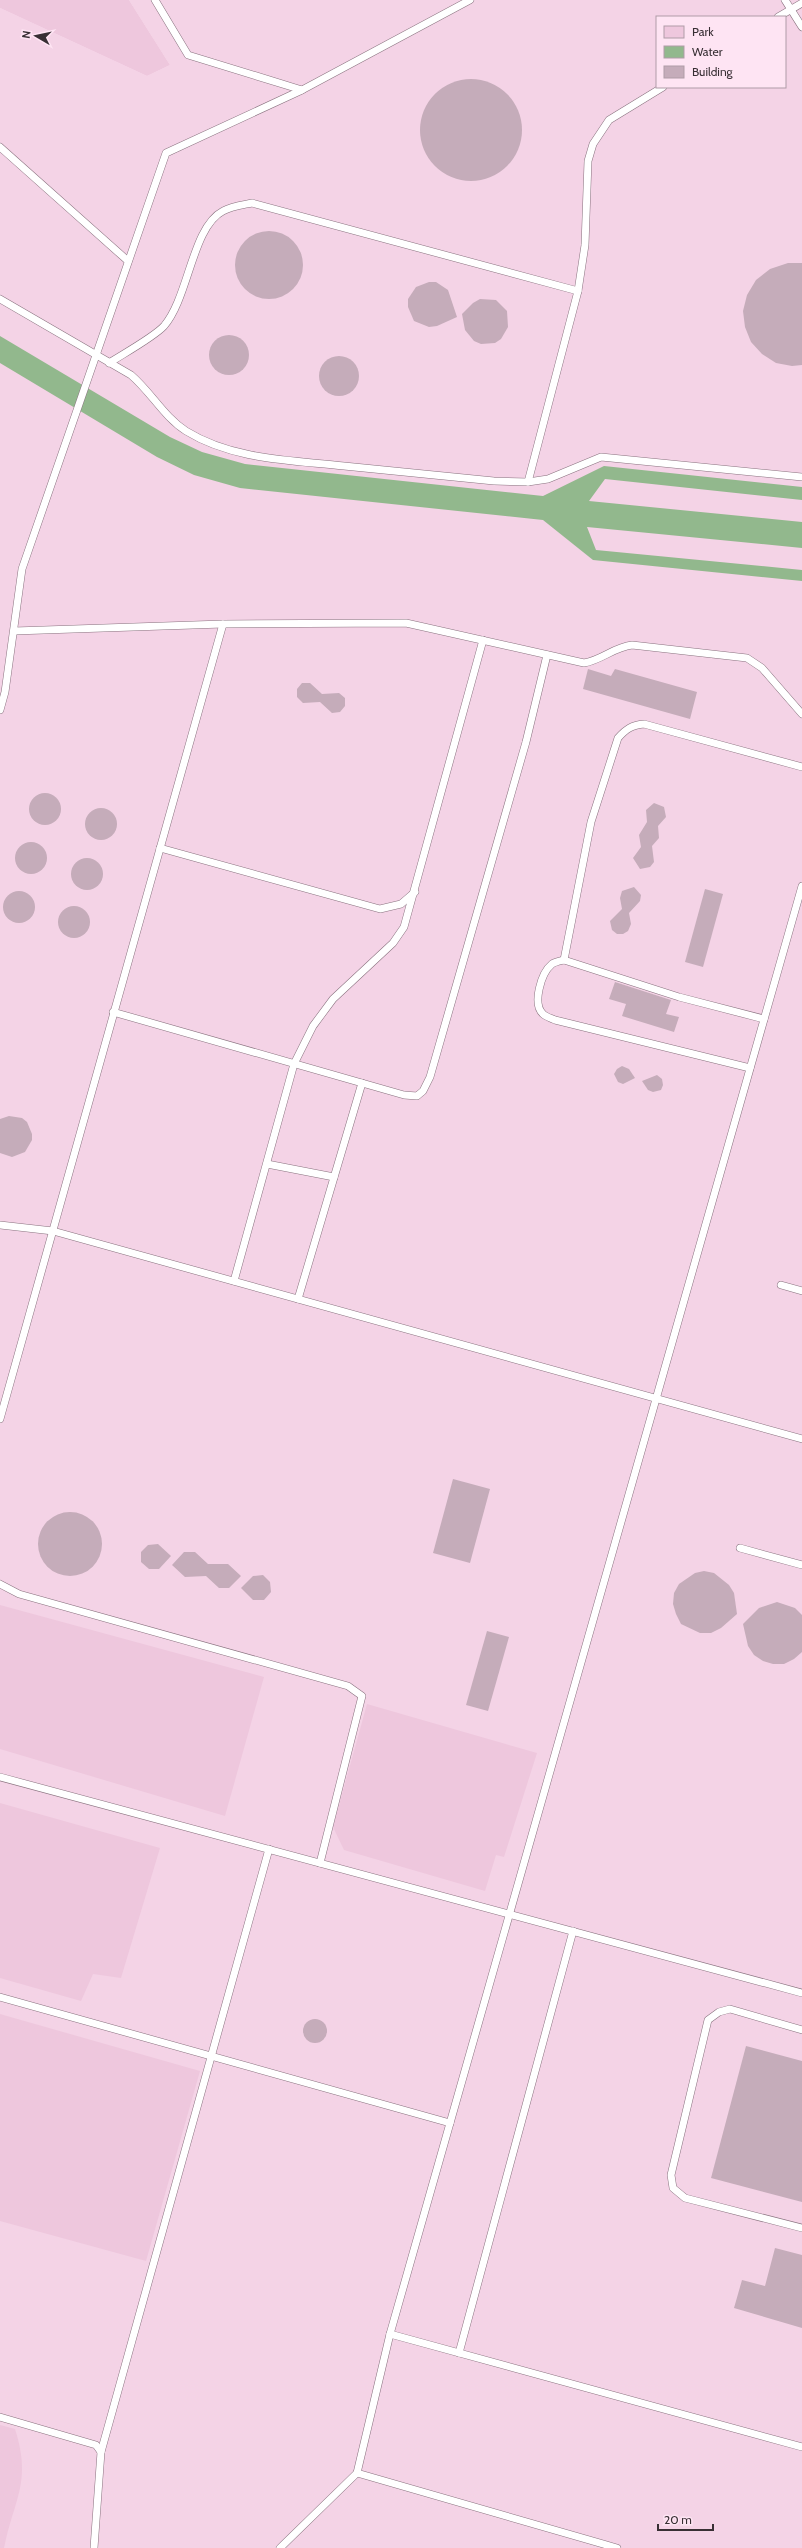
<svg xmlns="http://www.w3.org/2000/svg" width="802" height="2548" font-family="Cabin,sans-serif">
<style>
.built{fill:#f4d3e6;fill-rule:evenodd}
.green{fill:#eec7dd}
.water{fill:#92b88d}
.building{fill:#c5acba}
.lines{fill:none;stroke-linecap:round;stroke-linejoin:round}
.lane-casing{stroke:#89727f;stroke-width:8}
.lane{stroke:#fff;stroke-width:7}
</style>
<rect width="100%" height="100%" fill="#fee4f3"/>
<path class="built" d="M 129,0 L 802,0 L 802,2548 L 0,2548 L 0,8 L 147,76 L 170,65 ZM 657,17 L 785,17 L 785,87 L 657,87 Z"/>
<g class="green">
<polygon points="0,0 129,0 170,65 147,76 0,8"/>
<polygon points="0,1605 264,1677 225,1816 0,1749"/>
<polygon points="367,1704 537,1753 504,1857 496,1855 485,1891 344,1850 333,1827"/>
<polygon points="0,1803 160,1848 121,1978 93,1974 81,2001 0,1978"/>
<polygon points="0,2014 200,2071 146,2261 0,2221"/>
<path d="M 0,2425 L 15,2429 C 32,2482 14,2499 4,2548 L 0,2548 Z"/>
</g>
<polygon class="water" points="0,336 170,437 202,452 245,464 543,496 604,466 802,487 802,500 605,479 589,501 802,522 802,548 587,527 596,550 802,570 802,581 593,560 543,520 240,488 194,475 157,457 0,363"/>
<g class="building">
<circle cx="471" cy="130" r="51"/>
<circle cx="269" cy="265" r="34"/>
<polygon points="788,263 802,263 802,365 792,366 776,363 762,354 751,342 745,327 743,311 747,295 756,280 770,269"/>
<polygon points="429,282 436,282 448,290 457,317 437,326 429,327 414,321 408,307 408,299 416,287"/>
<polygon points="480,299 496,300 507,311 508,327 501,339 495,343 481,344 474,341 465,330 462,314 473,303"/>
<circle cx="229" cy="355" r="20"/>
<circle cx="339" cy="376" r="20"/>
<polygon points="588,669 611,676 615,669 697,692 690,719 583,689"/>
<polygon points="302,683 310,683 322,694 339,693 345,698 345,706 340,712 332,713 320,702 303,703 297,697 297,689"/>
<circle cx="45" cy="809" r="16"/>
<polygon points="654,803 664,807 666,817 658,826 659,838 652,846 654,862 650,867 640,869 633,858 641,847 639,835 647,822 646,810"/>
<circle cx="101" cy="824" r="16"/>
<circle cx="31" cy="858" r="16"/>
<circle cx="87" cy="874" r="16"/>
<polygon points="634,887 641,895 640,901 629,913 631,924 628,931 623,934 617,934 612,930 610,921 622,909 620,898 622,891"/>
<polygon points="705,889 723,894 703,967 685,962"/>
<circle cx="19" cy="907" r="16"/>
<circle cx="74" cy="922" r="16"/>
<polygon points="615,982 671,1000 666,1014 679,1017 674,1032 622,1016 626,1004 609,999"/>
<polygon points="622,1066 629,1069 635,1078 623,1084 618,1082 614,1074 617,1069"/>
<polygon points="657,1075 662,1079 663,1085 661,1090 653,1092 648,1090 642,1081"/>
<polygon points="9,1116 22,1118 27,1122 32,1134 32,1140 25,1152 12,1157 0,1153 0,1119"/>
<polygon points="453,1479 490,1489 470,1563 433,1553"/>
<circle cx="70" cy="1544" r="32"/>
<polygon points="158,1544 171,1556 159,1569 149,1569 141,1562 141,1552 148,1545"/>
<polygon points="184,1552 195,1552 208,1564 228,1564 241,1576 229,1588 219,1588 206,1576 185,1577 172,1565"/>
<polygon points="704,1571 714,1573 729,1585 734,1593 737,1614 721,1628 711,1633 700,1633 681,1624 676,1614 673,1604 674,1593 679,1584 695,1573"/>
<polygon points="263,1575 270,1582 271,1592 264,1600 253,1600 241,1588 253,1576"/>
<polygon points="777,1602 795,1608 802,1615 802,1652 794,1659 784,1664 773,1664 763,1661 754,1655 748,1646 743,1624 759,1608"/>
<polygon points="487,1631 509,1637 488,1711 466,1705"/>
<circle cx="315" cy="2031" r="12"/>
<polygon points="746,2046 802,2061 802,2202 711,2178"/>
<polygon points="775,2248 802,2255 802,2328 734,2308 742,2280 765,2286"/>
</g>
<g class="lines">
<defs>
<g id="lane">
<polyline points="155,0 188,55 302,90 470,0"/>
<polyline points="785,0 802,27"/>
<polyline points="778,17 802,3"/>
<polyline points="0,147 128,261"/>
<path d="M 0,299 L 131,375 C 151,392 164,417 186,431 C 233,460 291,460 344,466 C 394,471 444,476 494,481 L 528,482 L 548,479 L 601,457 L 802,477"/>
<path d="M 109,363 C 123,354 154,337 164,326 C 189,297 192,227 223,211 C 232,206 242,205 252,203 L 578,291"/>
<polyline points="528,482 578,291 585,245 588,161 593,144 609,120 663,87"/>
<path d="M 14,631 L 223,624 L 406,623 L 584,663 C 602,660 614,647 632,645 L 747,658 L 762,668 L 802,714"/>
<polyline points="0,710 5,692 22,569 166,153 302,90"/>
<polyline points="160,848 380,909 401,904 415,892"/>
<path d="M 564,960 L 591,822 L 618,738 C 626,729 632,725 644,724 L 802,767"/>
<polyline points="113,1012 362,1083 298,1299"/>
<path d="M 750,1068 L 555,1020 C 551,1018 546,1017 543,1014 C 532,1004 541,973 552,964 C 555,962 560,961 564,960 L 679,997 L 764,1019"/>
<polyline points="362,1083 404,1095 417,1096 423,1091 430,1077 526,742 547,655"/>
<polyline points="267,1164 334,1177"/>
<polyline points="0,1225 53,1231 802,1439"/>
<polyline points="234,1281 294,1064 313,1026 333,999 393,943 404,927 483,640"/>
<polyline points="781,1285 802,1291"/>
<polyline points="0,1419 223,624"/>
<polyline points="740,1548 802,1565"/>
<polyline points="0,1584 19,1594 348,1686 362,1696 320,1863"/>
<polyline points="0,1777 802,1993"/>
<polyline points="0,1997 450,2123"/>
<polyline points="802,2030 730,2009 719,2012 708,2020 671,2175 673,2188 685,2198 802,2228"/>
<polyline points="390,2334 802,2447"/>
<polyline points="459,2353 573,1931"/>
<polyline points="0,2417 96,2445 101,2452 94,2548"/>
<polyline points="101,2452 269,1849"/>
<polyline points="357,2473 617,2548"/>
<polyline points="280,2548 357,2473 390,2334 802,886"/>
</g>
</defs>
<use href="#lane" class="lane-casing"/>
<use href="#lane" class="lane"/>
</g>
<rect x="656" y="16" width="130" height="72" fill="#fee4f3" stroke="#af9ca7"/>
<rect x="664" y="26" width="20" height="12" fill="#eec7dd" stroke="#af9ca7"/>
<text x="692" y="36" font-size="12" fill="#382f34">Park</text>
<rect x="664" y="46" width="20" height="12" fill="#92b88d" stroke="#af9ca7"/>
<text x="692" y="56" font-size="12" fill="#382f34">Water</text>
<rect x="664" y="66" width="20" height="12" fill="#c5acba" stroke="#af9ca7"/>
<text x="692" y="76" font-size="12" fill="#382f34">Building</text>
<g transform="translate(36 36) rotate(279)" stroke="#fee4f3" stroke-width="3" paint-order="stroke">
<path d="M0-3L7 15L0 10L-7 15Z" fill="#382f34"/>
<text y="-6" font-size="11" font-weight="bold" text-anchor="middle" fill="#382f34">N</text>
</g>
<path d="M658 2524v6h55v-6" fill="none" stroke="#382f34" stroke-width="2"/>
<text x="664" y="2524" font-size="12" fill="#382f34" stroke="#fee4f3" stroke-width="3" paint-order="stroke">20 m</text>
</svg>
